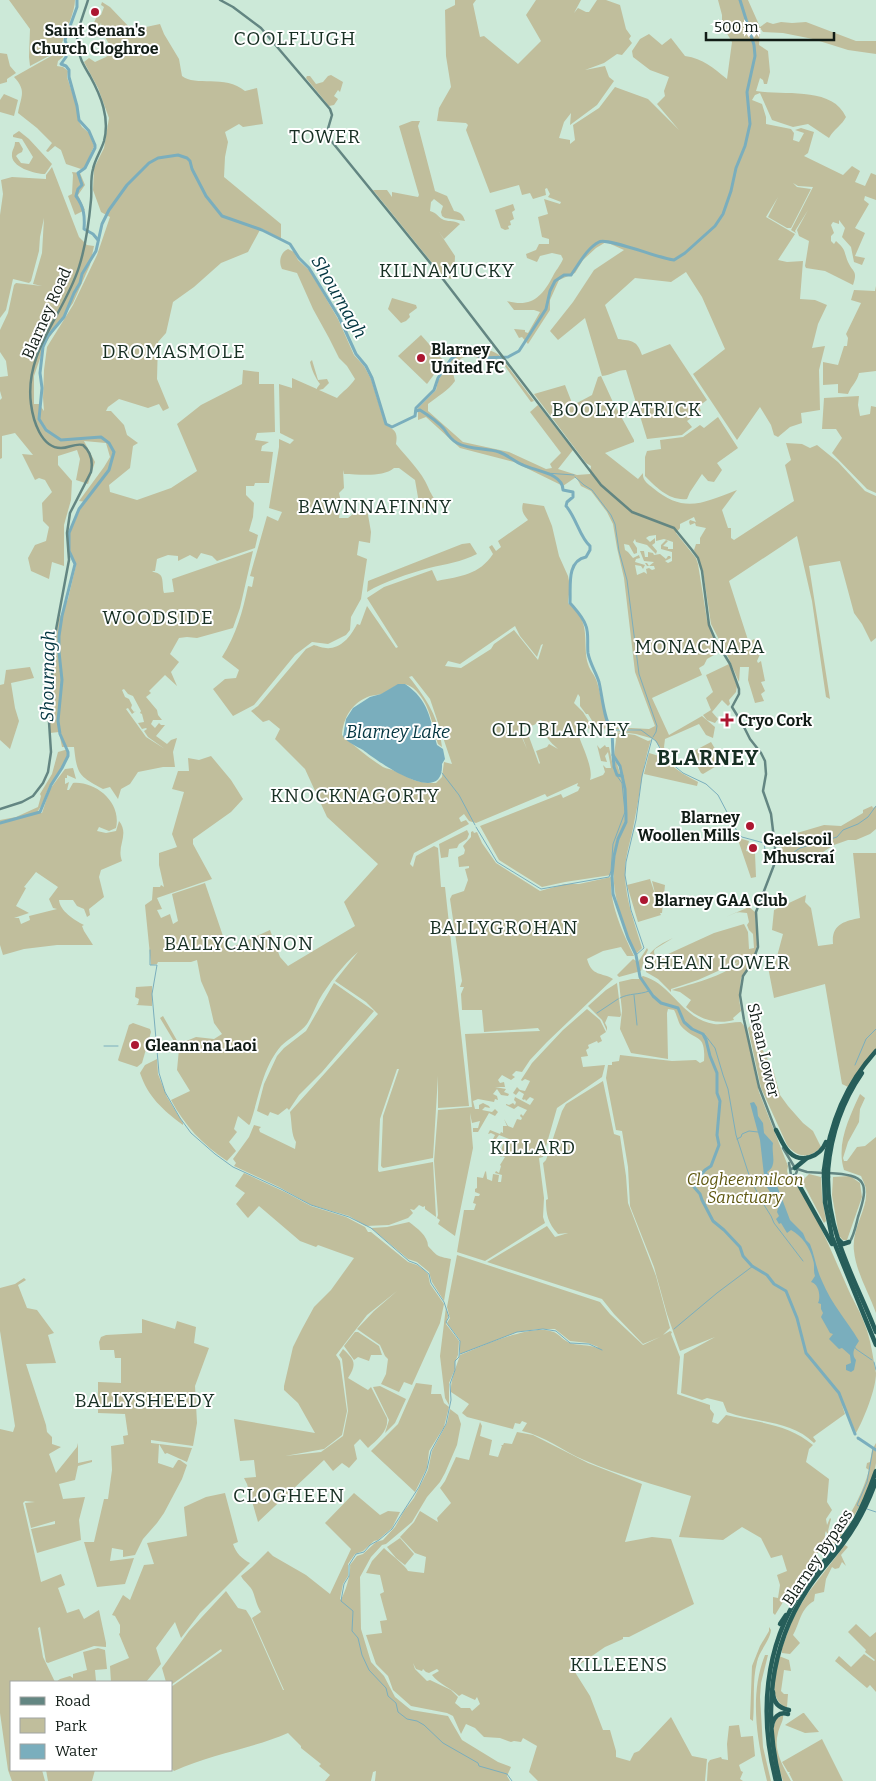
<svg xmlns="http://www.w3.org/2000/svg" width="876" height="1781" font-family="Bitter,serif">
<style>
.green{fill:#c0be9c;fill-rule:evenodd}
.water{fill:#7aaebd}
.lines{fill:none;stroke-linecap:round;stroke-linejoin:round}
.stream{stroke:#7aaebd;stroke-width:1}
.river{stroke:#7aaebd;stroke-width:3}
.secondary{stroke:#638682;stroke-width:2.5}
.highway{stroke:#275e5a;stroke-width:4.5}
.highway-bridge{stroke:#275e5a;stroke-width:4.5}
.poi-dot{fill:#ac1731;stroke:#fff;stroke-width:2}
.labels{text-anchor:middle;stroke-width:4;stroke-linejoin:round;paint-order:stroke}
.poi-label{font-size:16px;font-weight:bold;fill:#111c16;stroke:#fff;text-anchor:start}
.street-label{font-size:16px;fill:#111c16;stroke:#fff}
.park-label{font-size:16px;font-style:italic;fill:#5e570f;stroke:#fff}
.water-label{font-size:18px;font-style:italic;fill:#023540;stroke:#fff}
.quarter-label{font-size:19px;letter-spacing:1px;fill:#172f23;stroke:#fff}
.district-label{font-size:21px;font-weight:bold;letter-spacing:1px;fill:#172f23;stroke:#fff}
</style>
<rect width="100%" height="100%" fill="#cce9d8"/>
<g class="green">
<path d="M 9,0 L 75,0 C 75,11 66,31 62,43 L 64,49 L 63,57 L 58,61 L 57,66 L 63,67 L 68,71 L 67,77 L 77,107 L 78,120 L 82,127 L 89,133 L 94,146 L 85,167 L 81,169 L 66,164 L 61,150 L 55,146 L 48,152 L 46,151 L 52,143 L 37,128 L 18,113 C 21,96 27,91 14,77 L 53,55 L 47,57 L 30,66 L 29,57 L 30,29 Z"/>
<path d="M 455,0 L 476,0 L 473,4 L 480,37 L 484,36 L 518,64 L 541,41 L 526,15 L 536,0 L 581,0 L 574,13 L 578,8 L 586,12 L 589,12 L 597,0 L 606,0 L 620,5 L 626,29 L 631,36 L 629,39 L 632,43 L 622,55 L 617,54 L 604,63 L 585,70 L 605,66 L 609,77 L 614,81 L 597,105 L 570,125 L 571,113 L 564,122 L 559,138 L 570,140 L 570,144 L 575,140 L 573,125 L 599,108 L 615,87 L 648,99 L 679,130 L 657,104 L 665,96 L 664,91 L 669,77 L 650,70 L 633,57 L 632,51 L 640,39 L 649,34 L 662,45 L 671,38 L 685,56 C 704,59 712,67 727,79 L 732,42 L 722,25 L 722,15 L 718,0 L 748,0 L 760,27 L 767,22 L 773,24 L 781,22 L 792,23 L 806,22 L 856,41 L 876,41 L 876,54 L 848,50 L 813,39 L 783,33 L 763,32 L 760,28 L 759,45 L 768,51 L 770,72 L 767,84 L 764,84 L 763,80 L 760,78 L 756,91 C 785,96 832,86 846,117 C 842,125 834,129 829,138 L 808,124 L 793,127 L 772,120 L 760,93 L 755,95 L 752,100 L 762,104 L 766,117 L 766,124 L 791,129 L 794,133 L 793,140 L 799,142 L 804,133 L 795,130 L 801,128 L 814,132 L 808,153 L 804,156 L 843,175 L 852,166 L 860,171 L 855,182 L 865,186 L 871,173 L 876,175 L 876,200 L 865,196 L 864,200 L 869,204 L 855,228 L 865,233 L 855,256 L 865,258 L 862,265 L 854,262 L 851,247 L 842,237 L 845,228 L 839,220 L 839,224 L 833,222 L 831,225 L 834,233 L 831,236 L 831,241 L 834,244 L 836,241 C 847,251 843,250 848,262 C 853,273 858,270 853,285 L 825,271 L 806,268 L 805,266 L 809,241 L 799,236 L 797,230 L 808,210 L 795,231 L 796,233 L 791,230 L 813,187 L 798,186 L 793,183 L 797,187 L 811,189 L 791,228 L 787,228 L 768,217 L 778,197 L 766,217 L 795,234 L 778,260 L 787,262 L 803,261 L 800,299 L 815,300 L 827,305 L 818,324 L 812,348 L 825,346 L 819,370 L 820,410 L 801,413 L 802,423 L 790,427 L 778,437 L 774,435 L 771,425 L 760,407 L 737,440 L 693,374 L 725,349 L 702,297 L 686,272 L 671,282 L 635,278 L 605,305 L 618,339 C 632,341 637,340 642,355 L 670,344 L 707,400 L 699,406 L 701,411 L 687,421 L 692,427 L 682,435 L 647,439 L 626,370 C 617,370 611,375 602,376 L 585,318 L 558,340 L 550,331 L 573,302 L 594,270 L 624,250 L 606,242 L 596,248 L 583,260 L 575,273 L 559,280 L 550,300 L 550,310 L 528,344 L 522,337 L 519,338 L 514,329 L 525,330 L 525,332 L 528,333 L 540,312 L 534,310 L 514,310 L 507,301 C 531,308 542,297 553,276 C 556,270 560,266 563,259 L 561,255 L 552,253 L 540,256 L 537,262 L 527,258 L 526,254 L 536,250 L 539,244 L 549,244 L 549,239 L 542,237 L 538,217 L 548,214 L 544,199 L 560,204 L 561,202 L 548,197 L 550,194 L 547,188 L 545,189 L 546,195 L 533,199 L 530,193 L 522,195 L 519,185 L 490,193 L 466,130 L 468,125 L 466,123 L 437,121 L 439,108 L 451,87 L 446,56 L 445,10 L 455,5 Z"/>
<path d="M 102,2 L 110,7 L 132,30 L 160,24 L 164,34 L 179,59 L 182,76 C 195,87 225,74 245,91 L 257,88 L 263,124 L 243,127 L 239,124 L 225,132 L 228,142 L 225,157 L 224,177 L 281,224 L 281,239 L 261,228 L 248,252 L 221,263 L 194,287 L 173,302 L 166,333 L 158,342 L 157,379 L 169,408 L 163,411 L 159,404 L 148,408 L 119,399 L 108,407 L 106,411 L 111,411 L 124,425 L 127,435 L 138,443 L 133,446 L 130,468 L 109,485 L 110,492 L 137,500 L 171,488 L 197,471 L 177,424 L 201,405 L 242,384 L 243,370 L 259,372 L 259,384 L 274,384 L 275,432 L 257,433 L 255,440 L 269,442 L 262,446 L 261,451 L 273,452 L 269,483 L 255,483 L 254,486 L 246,486 L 246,495 L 254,503 L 253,517 L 249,531 L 258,535 L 255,548 L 217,561 L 212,556 L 201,553 L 197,559 L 190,555 L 178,561 L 178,556 L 168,555 L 157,559 L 155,571 L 152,571 C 154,573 157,572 159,574 C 164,576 162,588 164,593 L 174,592 L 172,579 L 253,551 L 240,608 L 233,628 L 197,638 L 187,637 L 179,638 L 170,654 L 179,662 L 171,672 L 177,686 L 165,675 L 149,691 L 151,693 L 146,697 L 157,710 L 158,715 L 162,720 L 153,720 L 151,724 L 155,728 L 159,723 L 161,725 L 165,725 L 156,736 L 167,744 L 171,740 L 177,738 L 173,752 L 175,767 L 163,767 L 138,772 L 130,784 L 121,789 L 118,799 L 110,787 L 103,789 C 79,776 77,775 74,747 L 62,747 L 59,732 L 50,733 L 50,722 L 56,635 L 59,619 L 68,599 L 76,565 L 70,551 L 70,533 L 80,509 L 86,502 L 79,501 L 104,467 L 110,457 L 106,443 L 84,441 L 95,462 L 88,484 L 76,480 L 80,459 L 77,450 L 58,456 L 58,465 L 72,481 L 71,500 L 64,525 L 64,566 L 52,562 L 49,579 L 31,571 L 28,558 L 35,545 L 46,541 L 49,527 L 43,521 L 42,503 L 52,492 L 45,480 L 39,478 L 35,480 L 22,454 L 33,455 L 15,433 L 2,436 L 2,458 L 0,459 L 0,400 L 2,398 L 0,391 L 0,377 L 8,376 L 6,361 L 0,352 L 0,330 L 8,313 L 14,285 L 16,283 L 42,286 L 33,284 L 42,253 L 44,218 L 40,237 L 39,251 L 31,281 L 29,283 L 13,279 L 6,310 L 0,318 L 0,215 L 3,194 L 1,180 L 12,177 L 46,179 L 46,175 L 52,167 L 79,237 L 87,245 L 94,246 L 90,265 L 73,303 L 45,344 L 34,376 L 34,404 L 39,404 L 44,411 L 43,398 L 44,370 L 47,347 L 73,305 L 97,255 L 110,217 L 101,212 L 93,190 L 94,168 L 104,148 L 109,118 L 98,88 L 84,62 L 89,58 L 95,62 L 106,57 L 116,47 L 111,47 C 106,39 102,33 101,23 L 99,28 L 100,34 L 99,36 L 92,37 L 93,30 L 91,29 L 97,16 L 101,15 L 104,7 L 101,5 ZM 124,689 L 128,694 L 133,696 L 141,711 L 140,713 L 142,714 L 144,722 L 138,723 L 142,729 L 146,728 L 147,729 L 144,731 L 148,737 L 165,749 L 146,737 L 126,709 L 128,708 L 132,714 L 136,711 L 134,712 L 131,708 L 132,705 L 129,699 L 125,697 L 122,690 Z"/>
<polygon points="0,53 7,54 10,66 16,73 7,79 7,82 0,84"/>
<polygon points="331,75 343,82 340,92 338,90 334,96 338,99 334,105 329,106 306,78 307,76 310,76 316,84 323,82 328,76"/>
<polygon points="4,94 18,100 14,116 0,112 0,100"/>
<path d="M 412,121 L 420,121 L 418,126 L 435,191 L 447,196 L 454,211 C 461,212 463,215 465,221 L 445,218 L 442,216 L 441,212 L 443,206 L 434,199 L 431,202 L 430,211 C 438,213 438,218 444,220 C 450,222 454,220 460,224 L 444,239 L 439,232 L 455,256 L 454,279 L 445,278 L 437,269 L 373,190 L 387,190 L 392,197 L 392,192 L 418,197 L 419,195 L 399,126 Z"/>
<path d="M 19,131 L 29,139 L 52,164 L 45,174 C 35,174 10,167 12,154 C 12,150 15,147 15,142 L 19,142 L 23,149 L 22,152 L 18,154 L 16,156 L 21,163 L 29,164 L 33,157 L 22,139 L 13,137 L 13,135 Z"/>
<polygon points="72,172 80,173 85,185 78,195 85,210 75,215 68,196 72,194 73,175"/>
<polygon points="513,204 515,210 512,212 514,219 510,221 511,225 508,226 509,229 505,230 501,228 495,210"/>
<path d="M 288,249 L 294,252 L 298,260 L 310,271 L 338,319 L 354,355 L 364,366 L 371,379 L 385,424 C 395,431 398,431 396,444 C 406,457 422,472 428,487 C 431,494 433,497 438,504 L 420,509 L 415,480 L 399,468 L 394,468 C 382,478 359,474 344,474 L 343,470 L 344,488 L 339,493 L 341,502 L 339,518 L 348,518 L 354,513 L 367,509 L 371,532 L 370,543 L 359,541 L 357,555 L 367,559 L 361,599 L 351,617 L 350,630 L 346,635 L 328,644 L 312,642 L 295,655 L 254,705 L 233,716 L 213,689 L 225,679 L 236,678 L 239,670 L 222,657 C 236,635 243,611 248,586 L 252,587 L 254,577 L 250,576 L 267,516 L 278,521 L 282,512 L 269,508 L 279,447 L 279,439 L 290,444 L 294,440 L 280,433 L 279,384 L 292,388 L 292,378 L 317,389 L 317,388 L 320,384 C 315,377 312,371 310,362 L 312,360 L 318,380 L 327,379 L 329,383 L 323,389 L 319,390 L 337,398 C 343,391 350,387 355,379 L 347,366 L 339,358 L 329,338 L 313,309 L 297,273 L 282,269 C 278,261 281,252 288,249 Z"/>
<path d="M 876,286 L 876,371 L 859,373 C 857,382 851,386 848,394 L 838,393 L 838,384 L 823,385 L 823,362 L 838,365 L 844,346 L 847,346 L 848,338 L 846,334 L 861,303 L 851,300 L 854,290 L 875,291 Z"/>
<polygon points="392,298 416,305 417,308 409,314 410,317 406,321 401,323 388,309"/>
<polygon points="421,335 444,361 427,384 398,356"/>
<path d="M 466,348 C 477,348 490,348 499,355 L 534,401 L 531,402 L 499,358 C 485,365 482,358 469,355 L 460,359 L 462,365 L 456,375 L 453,373 L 455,381 C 448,391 438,396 428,404 L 428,411 L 463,442 L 509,452 L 546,469 L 552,468 L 550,464 L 561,453 L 530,412 L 538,405 L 573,450 L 558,469 L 577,475 L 590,474 L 591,466 L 586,463 L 534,394 L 565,385 L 572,403 L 577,403 L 592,395 L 598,377 L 601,376 L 612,400 L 634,440 L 634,442 L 605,453 L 638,479 L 643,473 C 642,480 648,484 653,488 C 684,514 703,503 737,490 L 722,510 L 728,528 L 731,528 L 731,538 L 734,540 L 794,501 L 785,465 L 791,460 L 786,443 L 802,444 L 810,448 L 817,445 L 838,462 L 865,491 L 876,496 L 876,638 L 871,642 L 862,624 L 854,613 L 840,561 L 809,566 L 830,699 L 826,697 L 812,601 L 797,536 L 729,581 L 748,640 L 751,641 L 754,639 L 757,643 L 761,641 L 761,652 L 757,661 L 758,663 L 761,661 L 765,681 L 761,682 L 765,691 L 761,694 L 764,701 L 755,703 L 748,680 L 749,667 L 740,667 L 739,682 L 728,657 L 711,624 L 703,571 L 694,550 L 696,544 L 700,544 L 700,538 L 706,528 L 696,526 L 695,523 L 690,525 L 689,522 L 690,520 L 696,522 L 694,517 L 680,524 L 680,528 L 676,533 L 696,558 L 698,564 L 707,620 L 721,651 L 707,659 L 704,665 L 699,668 L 702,675 L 652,698 L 669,735 L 702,716 L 715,727 L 713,738 L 706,735 L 699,724 L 665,739 L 664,747 L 667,754 L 665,754 L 654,739 L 636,734 L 613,731 L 641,730 L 613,729 L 609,723 L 613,727 L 649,729 L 655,726 L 635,672 L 624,578 L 617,548 L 613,524 L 607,512 L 591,491 L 581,486 L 576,477 L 563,486 L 514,462 L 460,448 L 426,417 L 418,420 L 418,408 L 436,390 L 438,381 L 447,366 L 441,374 L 447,362 ZM 656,535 L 656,541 L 664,539 L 673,542 L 673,549 L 668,549 L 668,547 L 663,546 L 668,541 L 666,540 L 661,545 L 661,549 L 672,552 L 672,561 L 668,563 L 665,561 L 671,558 L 670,556 L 668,556 L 666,559 L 660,554 L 654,555 L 653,553 L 648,552 L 648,557 L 645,557 L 644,551 L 640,551 L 644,561 L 654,562 L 649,566 L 647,563 L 645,563 L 647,566 L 654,566 L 655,569 L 652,570 L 649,568 L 646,569 L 647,574 L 644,572 L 637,575 L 635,565 L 641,566 L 643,569 L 645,565 L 635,562 L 636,559 L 640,558 L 639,555 L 633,558 L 628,552 L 625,550 L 624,544 L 629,545 L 634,554 L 637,553 L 637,548 L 633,542 L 635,539 L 636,542 L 647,545 L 656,554 L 657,551 L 652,545 L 655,543 L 655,538 L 650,542 L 646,538 L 649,536 Z"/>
<polygon points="859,396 858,405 860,416 870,414 871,406 876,407 876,493 867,489 832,453 842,438 836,429 822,429 824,398"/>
<path d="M 718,417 L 738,448 L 717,463 L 722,470 L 714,482 L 708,481 L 702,474 L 690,492 L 687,499 C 669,501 656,487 645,476 L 645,457 L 647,451 L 661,449 L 660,440 L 683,437 L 700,425 L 704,428 Z"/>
<path d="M 523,503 L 544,506 L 552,526 L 559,556 L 568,576 L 570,586 L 568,603 C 572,607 576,610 579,615 C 589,629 583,648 588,664 C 590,671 595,675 597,682 C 602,698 603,715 610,731 L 609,731 L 607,728 L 602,729 L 603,731 L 598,734 L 597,729 L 588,714 L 586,714 L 580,706 L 580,697 L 578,694 L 574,703 L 583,712 L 593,728 L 590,729 L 583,726 L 577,731 C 581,744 594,768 590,780 L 603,775 L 605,772 L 603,765 L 606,768 L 611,768 L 608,752 L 605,756 L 607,762 L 601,761 L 597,745 L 600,749 L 605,745 L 606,747 L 609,747 L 614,771 L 614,762 L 616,761 L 623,782 L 621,768 L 614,755 L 616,740 L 615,732 L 635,735 L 648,741 L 651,740 C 642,768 640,795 634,823 C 631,841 624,858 625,876 C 626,901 635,924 642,948 L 636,954 C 620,919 607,884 617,845 C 619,838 623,831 625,824 L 617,839 L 611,875 L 565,882 L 542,887 L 499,860 L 480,826 L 561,794 L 563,798 L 578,791 L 580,787 L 577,786 L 578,783 L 547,797 L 545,794 L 476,823 L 469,821 L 464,814 L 459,818 L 461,822 L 466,820 L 469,824 L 414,853 L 410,864 L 413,867 L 416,856 L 434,846 L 438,848 L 441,887 L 445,887 L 469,1106 L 438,1108 L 438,1076 L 433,1158 L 383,1168 L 381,1166 L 383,1116 L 399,1069 L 397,1069 L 380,1119 L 378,1170 L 379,1172 L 433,1162 L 436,1217 L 425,1209 L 425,1206 L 423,1207 L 419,1205 L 414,1210 L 410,1209 L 413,1213 L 408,1218 L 389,1225 L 366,1226 L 349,1216 L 311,1205 L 279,1187 L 234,1166 L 236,1163 L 233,1159 L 249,1137 L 254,1125 L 261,1127 L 259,1129 L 260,1132 L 295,1149 L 296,1142 C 291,1135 292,1122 290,1112 L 378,1014 L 366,1002 L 335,981 L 358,952 C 343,965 329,983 319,1000 C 315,1008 312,1016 307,1024 C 300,1033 289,1038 281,1046 C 262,1068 259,1098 250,1124 L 249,1125 L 238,1116 L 234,1129 L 237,1132 L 229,1142 L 236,1151 L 227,1161 C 202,1144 185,1126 171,1100 L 190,1091 L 177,1070 L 179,1049 L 178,1048 L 160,1018 L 163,1016 L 179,1044 L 196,1037 L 214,1039 L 222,1034 L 214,1023 L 208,997 L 201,981 L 197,960 L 191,962 L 158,962 L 157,964 L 151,965 L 145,905 L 152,900 L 153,887 L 160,887 L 161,885 L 164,887 L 159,865 L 159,853 L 177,847 L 172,834 L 184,792 L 172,789 L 178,771 L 189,771 L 188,758 L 199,760 L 211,756 L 231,780 L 243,799 L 231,812 L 193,839 L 193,844 L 212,879 L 157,898 L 162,909 L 157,910 L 161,918 L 170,914 L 173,924 L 178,921 L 172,894 L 205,883 L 225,942 L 230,948 L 270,930 L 280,957 L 288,966 L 355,926 L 344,902 L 378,864 L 327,817 L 305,769 L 275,739 L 280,729 L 269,720 L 263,722 L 251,711 L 258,706 L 306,649 L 314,645 C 318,646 325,649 330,648 C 343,647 352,634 357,624 L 360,625 L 367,606 L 396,648 L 398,647 L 367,598 L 384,587 L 432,570 L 437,581 C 461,576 479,575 493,554 L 489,547 L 492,545 L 496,551 L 501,547 L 498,541 L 528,520 C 523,514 521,511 523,503 ZM 515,626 L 520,636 L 537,657 L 541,645 L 543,644 L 538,660 L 514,630 L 494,644 L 491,649 L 461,668 L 445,666 L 448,661 L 460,664 ZM 412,676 L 430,699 L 452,764 L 444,762 L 442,777 L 436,783 C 414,783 413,779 395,771 C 391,769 387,769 383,767 C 369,758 355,747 342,735 C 343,717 353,702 370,696 C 374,695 378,695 382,694 C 393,689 400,678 413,688 C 430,702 432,725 438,744 L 442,747 C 439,718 427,699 409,677 ZM 540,720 L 545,722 L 542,723 C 543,735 550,742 558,749 L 549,744 L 547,747 L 536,751 L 540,763 L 539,764 L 528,734 L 522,736 L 527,749 L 519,731 L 519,724 L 525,725 L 525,727 L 534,725 Z"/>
<path d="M 470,543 L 477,554 C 461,562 446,564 429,568 C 408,574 385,581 367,592 L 368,581 L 462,544 Z"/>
<polygon points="729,664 737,686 736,692 729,700 730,704 728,706 722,700 712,712 718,719 715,723 707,720 703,715 711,710 706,698 713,692 706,675"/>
<polygon points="30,667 34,678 11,683 15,708 19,721 10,749 0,740 0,685 4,684 6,670"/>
<polygon points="711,742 723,762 703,774 701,773 691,755 692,752"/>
<path d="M 65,750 L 67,750 C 69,763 56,774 50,785 C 45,794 44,805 36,813 L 42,813 L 50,789 L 65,769 L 73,768 L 76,779 L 67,775 L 67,778 L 65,778 L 65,784 L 69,782 L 67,790 L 69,790 L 73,783 C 95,781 122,802 116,828 L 109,831 L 99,827 L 97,831 L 106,833 L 116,831 L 119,821 C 130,835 116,846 122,861 L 101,870 L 99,877 L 104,897 L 89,909 L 90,915 L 87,917 L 84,909 L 77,906 L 73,900 L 59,900 C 60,911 74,920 84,925 L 82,926 L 84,931 L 93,945 L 57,945 L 24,949 L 3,955 L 0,945 L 0,820 L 16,817 L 38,807 L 41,796 L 40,794 L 52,774 L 58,752 ZM 36,872 L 58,887 L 49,899 L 53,908 L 57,909 L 29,916 L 30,920 L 21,924 L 19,918 L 14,918 L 29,913 L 16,906 L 26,888 L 24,887 Z"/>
<path d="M 649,753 L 659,756 L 666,765 L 663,755 C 670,767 686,776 698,782 L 697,786 L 644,774 Z"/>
<polygon points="872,806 873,808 876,806 876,829 870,834 856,840 848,840 834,845 809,861 795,864 778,863 778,859 783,857 780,838 824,825 841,826 863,813 863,810"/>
<polygon points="467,830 469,834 467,839 459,844 457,848 449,849 448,857 441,858 439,844"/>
<path d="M 473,831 L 474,833 L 477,832 L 482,843 L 496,863 L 540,891 L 565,884 L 579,884 L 611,877 C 609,904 623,933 634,956 L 627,956 L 621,947 L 603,951 L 587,959 C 592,977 602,972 613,979 L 547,1042 L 530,1060 L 522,1072 L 516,1071 L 512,1075 L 515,1077 L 511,1080 L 502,1075 L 498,1080 L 500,1083 L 504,1082 L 505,1087 L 495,1087 L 506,1089 L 504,1092 L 509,1094 L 508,1096 L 501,1095 L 497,1089 L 493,1094 L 497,1096 L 498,1100 L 495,1099 L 494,1102 L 478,1099 L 473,1101 L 475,1109 L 479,1109 L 479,1105 L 483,1103 L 489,1106 L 490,1108 L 485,1107 L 482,1110 L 492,1112 L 495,1109 L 498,1112 L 495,1116 L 489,1113 L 478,1132 L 473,1132 L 473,1128 L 478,1128 L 480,1121 L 472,1123 L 470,1113 L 473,1148 L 455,1236 L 438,1224 L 440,1220 L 437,1218 L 438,1215 L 434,1161 L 438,1110 L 472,1107 L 465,1034 L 540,1031 L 538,1028 L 484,1032 L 482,1010 L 462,1010 L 461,994 L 464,987 L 460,987 L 462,981 L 450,899 L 452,895 L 464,891 L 468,880 L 465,869 L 469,868 L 469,866 L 459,867 L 458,857 L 464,854 L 465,850 L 463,846 L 471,837 L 471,832 Z"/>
<polygon points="736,834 742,839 749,841 746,851 755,853 756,877 751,878"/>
<path d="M 853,853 L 876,853 L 876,1049 L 848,1087 L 842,1084 L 825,984 L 774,998 L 768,967 L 775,964 L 783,934 L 772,930 L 774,910 L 806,895 L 805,902 L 811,908 L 818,946 L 833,944 C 831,924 845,921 860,918 Z"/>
<polygon points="650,879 656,897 652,881 665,885 662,913 660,913 661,915 638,922 627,885"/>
<path d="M 749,907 L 755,912 L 757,945 L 754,957 L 741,978 L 739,999 L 741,1011 L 733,1018 L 734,1020 C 717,1025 698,1019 686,1007 L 691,1000 L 680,992 L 672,990 C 690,984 726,976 738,962 L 698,980 L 671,989 L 671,992 L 658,979 L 646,972 C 643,953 658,945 673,938 L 655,949 L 654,951 L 655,960 L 714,933 L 744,924 L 748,932 L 749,949 L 754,948 L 753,934 L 749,930 L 747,925 L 749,922 L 747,913 L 737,912 L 726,917 Z"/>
<polygon points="647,948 648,950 645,956 641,971 619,977 617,975 633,959 638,962"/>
<path d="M 643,976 C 672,984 682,1019 714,1024 C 723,1025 732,1022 741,1022 L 745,1027 L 759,1092 L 788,1166 L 787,1171 L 789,1177 C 807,1189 838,1267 849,1291 C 854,1302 861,1313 865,1325 C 871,1340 873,1358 876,1373 C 876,1389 864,1419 856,1433 L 842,1405 L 845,1414 L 813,1437 L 816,1441 L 814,1443 C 791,1420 756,1423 727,1412 L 723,1402 L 707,1398 L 702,1400 L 681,1393 L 684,1354 L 715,1337 L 680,1351 L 667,1314 L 654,1267 L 630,1206 L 628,1167 L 622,1131 L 616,1130 L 606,1078 L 608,1065 L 612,1065 L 612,1062 L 619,1061 L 620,1055 L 672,1061 L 696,1060 L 700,1063 L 704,1061 C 706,1032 695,1042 681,1026 C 678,1022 677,1015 674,1010 L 668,1009 L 667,1013 L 668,1059 L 631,1053 L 620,1029 L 622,1011 L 619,982 L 632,979 L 639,979 L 639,978 Z"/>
<polygon points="334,983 374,1011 322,1072 299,1095 289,1110 287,1108 278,1115 270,1112 268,1116 257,1111 264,1084 277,1056 284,1048 306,1031"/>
<polygon points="617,983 621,1015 620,1017 608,1016 605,1023 607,1027 607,1031 602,1020 588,1006 606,990"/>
<polygon points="152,986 152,1006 136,1005 138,1004 139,999 135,997 136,987"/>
<polygon points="587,1009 600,1020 606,1032 600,1036 602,1041 598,1043 597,1041 588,1045 589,1048 586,1050 588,1056 581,1057 583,1067 605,1065 602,1077 557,1108 543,1157 539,1158 544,1198 543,1217 545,1223 485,1261 457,1252 464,1210 474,1210 476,1204 473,1203 475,1196 479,1196 480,1194 475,1192 475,1189 477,1188 477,1177 483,1178 485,1172 486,1171 487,1179 492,1181 493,1174 499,1175 498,1182 501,1182 502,1175 495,1173 496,1171 499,1173 501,1166 500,1165 505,1157 502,1156 501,1157 498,1154 500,1155 503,1144 507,1145 504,1142 505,1140 508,1141 509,1139 499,1135 496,1139 493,1139 495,1135 491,1133 488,1134 490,1130 500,1134 501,1132 503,1133 503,1126 507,1126 504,1119 508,1126 513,1128 517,1119 521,1120 522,1118 520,1116 521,1114 523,1116 527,1110 518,1106 514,1109 506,1105 506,1104 509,1105 513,1103 515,1105 516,1102 514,1100 515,1097 530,1105 534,1099 530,1097 526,1101 525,1099 524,1100 522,1099 524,1094 519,1091 516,1095 513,1093 517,1087 520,1090 525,1091 530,1081 525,1079 522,1081 521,1080 532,1063 563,1030"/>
<polygon points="133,1023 150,1029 151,1032 142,1063 137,1067 119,1061 118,1060 129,1025"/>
<path d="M 753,1023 L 761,1047 L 773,1069 L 780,1095 L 788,1106 L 803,1123 L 813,1131 L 821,1147 C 810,1159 797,1158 787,1145 L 761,1088 L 748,1028 Z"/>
<path d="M 157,1059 L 158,1074 L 167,1097 L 183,1123 L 183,1125 C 163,1110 148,1097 140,1073 L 145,1065 Z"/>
<path d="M 603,1081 L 614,1134 L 620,1136 L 626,1176 L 628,1203 L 656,1276 L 670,1328 L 663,1335 L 670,1331 L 672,1332 L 671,1334 L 680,1357 L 677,1394 L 710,1405 L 710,1409 L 714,1414 L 712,1422 L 718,1424 L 726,1415 C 756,1422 789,1424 813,1445 L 809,1449 L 806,1462 L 829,1479 L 827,1502 L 832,1510 L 826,1519 L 827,1525 L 830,1518 L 831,1519 L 828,1531 L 833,1539 C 849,1518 862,1496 869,1470 L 866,1468 L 867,1463 L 870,1462 L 872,1450 L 876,1443 C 876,1450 876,1457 876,1463 C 873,1488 850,1524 835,1544 L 831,1542 L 826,1531 C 822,1540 831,1544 822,1555 L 819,1552 L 815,1555 L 817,1558 L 788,1594 L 775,1615 L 773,1613 L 773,1597 L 778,1598 L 780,1585 L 777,1575 L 787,1571 L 782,1555 L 771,1558 L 761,1538 L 742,1527 L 723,1540 L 679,1537 L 691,1496 C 655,1485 619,1475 584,1460 C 563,1451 545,1436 522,1431 L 527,1423 L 522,1421 L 520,1424 L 515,1423 L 513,1429 L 467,1417 L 462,1413 L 469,1404 L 451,1392 C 450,1381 457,1365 460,1355 C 483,1346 531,1323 554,1332 C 560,1335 564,1341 570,1343 C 579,1346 588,1344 597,1348 L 598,1347 L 588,1343 L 570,1341 L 555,1329 L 538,1329 L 517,1332 L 460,1354 L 460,1340 L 447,1323 L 450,1318 L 447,1307 L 457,1255 L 600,1302 L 610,1314 L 643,1345 L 660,1337 L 643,1344 L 614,1314 L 602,1299 L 487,1262 L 547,1226 L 555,1237 L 568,1233 L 558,1234 C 548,1223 546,1215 546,1200 L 548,1199 L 543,1163 L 546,1160 L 562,1111 L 566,1104 Z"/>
<path d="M 860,1094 L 865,1098 L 860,1109 L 859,1122 L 848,1142 L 843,1158 L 844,1161 L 847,1161 L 857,1147 L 865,1146 L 876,1137 L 876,1313 C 869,1293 856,1272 854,1251 C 851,1229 868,1209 866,1191 C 866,1186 863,1181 861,1176 L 844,1170 C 836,1144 849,1118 860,1094 Z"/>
<path d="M 244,1173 L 285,1192 L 311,1206 L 346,1217 L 365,1227 L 368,1232 L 371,1232 L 408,1262 L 417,1265 L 424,1270 L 428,1274 L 430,1284 L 444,1304 L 440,1323 L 412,1385 L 404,1382 L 399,1392 L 381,1384 L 386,1374 L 388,1359 L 385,1356 L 380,1345 L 357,1329 L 374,1311 L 397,1291 L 367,1315 L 336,1355 L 340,1361 L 347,1411 L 342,1435 L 324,1449 L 285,1456 L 321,1452 L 343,1436 L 348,1411 L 342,1359 L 339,1355 L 343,1349 C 355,1360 357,1364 348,1378 L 368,1390 L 371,1387 L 387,1418 C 389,1431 377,1440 368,1448 L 360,1439 L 354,1445 L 357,1459 L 349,1468 L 342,1463 L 333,1471 L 324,1460 L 258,1522 L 247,1484 L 244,1478 L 256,1477 L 254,1460 L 240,1461 L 234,1419 L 315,1433 L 298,1403 L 284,1390 L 284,1386 L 293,1347 L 302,1329 L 314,1307 L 331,1290 L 354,1258 L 318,1245 L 316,1247 L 300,1241 L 259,1206 L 248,1218 L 247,1217 L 236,1204 L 245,1193 L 235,1186 Z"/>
<polygon points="809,1174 821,1177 822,1197 826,1221 824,1223 802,1181"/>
<polygon points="850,1176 860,1183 862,1197 847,1240 843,1240 839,1236 832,1195 833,1177"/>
<path d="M 409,1222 C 417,1228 428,1236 428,1246 C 438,1257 437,1256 451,1259 L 444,1301 L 432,1282 L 429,1272 L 417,1262 L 408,1259 L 371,1228 L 387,1227 Z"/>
<polygon points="24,1278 26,1280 18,1285 27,1308 37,1310 54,1333 48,1335 56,1363 26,1364 46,1425 47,1432 52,1437 52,1444 61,1447 49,1454 56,1473 77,1447 78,1443 78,1463 92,1460 92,1462 78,1466 75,1480 59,1484 63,1499 85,1497 79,1520 81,1540 37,1553 31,1529 55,1524 55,1521 31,1528 25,1503 35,1502 25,1501 23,1503 41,1582 61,1574 65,1585 58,1588 67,1613 79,1609 84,1619 99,1610 106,1643 106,1647 94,1646 48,1663 46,1662 40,1627 38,1628 43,1657 55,1682 11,1682 11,1770 42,1770 45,1781 12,1781 8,1770 0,1713 0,1429 13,1432 15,1426 0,1331 0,1288 15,1284"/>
<polygon points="446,1307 448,1316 446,1324 459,1341 458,1355 455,1362 455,1369 449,1383 449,1405 445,1398 440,1356"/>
<polygon points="142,1319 175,1329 177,1321 196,1327 194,1343 209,1348 195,1386 197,1423 193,1446 151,1440 151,1443 192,1448 187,1462 167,1453 165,1454 159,1444 158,1463 173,1468 178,1460 180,1460 187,1465 182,1479 164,1513 157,1523 143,1539 135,1555 123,1557 123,1550 112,1548 110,1561 134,1558 125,1584 97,1587 84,1542 94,1542 104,1499 108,1499 112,1470 111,1446 124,1444 123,1436 128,1435 125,1414 98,1413 98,1382 121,1383 121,1358 115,1358 114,1350 100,1350 99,1342 101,1337 106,1335 142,1333"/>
<polygon points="355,1332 358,1332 379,1346 382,1355 371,1355 369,1361 358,1357 354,1360 344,1346"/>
<polygon points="416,1383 432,1385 431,1394 441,1394 444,1403 449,1407 444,1427 429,1451 427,1468 415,1492 371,1451 398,1424"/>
<polygon points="380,1386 406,1399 395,1423 385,1433 389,1420 373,1387"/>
<path d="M 450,1409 L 458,1415 L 461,1424 L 457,1445 L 445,1473 L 440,1482 L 427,1497 L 412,1522 L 386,1544 L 382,1545 L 371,1557 L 360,1577 L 361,1629 L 371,1662 L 384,1676 L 395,1697 L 406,1706 L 411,1710 L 448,1716 L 462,1740 L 498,1762 L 511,1767 L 507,1776 L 510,1781 L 375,1781 L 376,1771 L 373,1772 L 371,1781 L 325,1781 L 330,1775 L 319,1766 L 321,1764 L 301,1748 L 301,1746 L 288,1733 C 251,1749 211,1754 174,1771 L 171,1768 L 171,1687 L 222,1651 L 221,1649 L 171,1685 L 171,1682 L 166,1682 L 162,1668 L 189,1631 L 226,1591 L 238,1608 L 246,1610 L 251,1618 L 283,1690 L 284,1690 L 252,1618 L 261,1612 C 256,1604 256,1600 253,1592 C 251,1586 244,1582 241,1576 L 252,1567 L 268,1551 L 273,1556 L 306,1575 L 330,1594 L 351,1549 L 325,1523 L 354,1493 L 380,1515 L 388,1511 L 400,1512 L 392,1528 L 378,1540 L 374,1541 L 363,1551 L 355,1554 L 348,1564 L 348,1576 L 343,1584 L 340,1599 L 341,1600 C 346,1590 351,1574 350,1565 L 357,1556 L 363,1554 L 376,1542 L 383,1540 L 395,1527 L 404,1511 L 414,1498 L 428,1470 L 432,1451 L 447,1423 Z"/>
<path d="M 480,1422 L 482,1426 L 480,1436 L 492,1440 L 489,1455 L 498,1457 L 502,1446 L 501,1445 L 503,1445 L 504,1443 L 512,1444 L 517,1432 L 533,1435 L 588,1463 L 642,1484 L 625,1542 L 652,1537 L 671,1539 L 694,1604 L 629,1637 L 623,1637 L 623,1639 L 605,1647 L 573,1669 L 590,1696 L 603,1730 L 610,1730 L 616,1751 L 616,1757 L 630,1761 L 634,1753 L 639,1751 L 671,1717 L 692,1756 L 707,1759 L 705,1781 L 538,1781 L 529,1772 L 537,1746 L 523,1738 L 521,1742 L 514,1741 L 511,1742 L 500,1738 L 484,1737 L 475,1728 L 466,1724 L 461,1734 L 453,1716 L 447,1713 L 411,1706 L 393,1690 L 388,1676 L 376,1664 L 366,1635 L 382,1633 L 380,1621 L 387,1620 L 380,1594 L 384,1592 L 380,1575 L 366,1573 L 372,1561 L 384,1548 C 390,1554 405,1565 408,1571 L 424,1573 L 426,1557 L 415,1553 L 400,1537 L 414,1522 L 420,1511 L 438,1522 L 437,1518 L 451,1503 L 440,1488 L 445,1481 L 456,1457 L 469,1460 ZM 413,1663 L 416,1669 L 422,1671 L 423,1669 L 426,1672 L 429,1673 L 437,1669 L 439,1671 L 432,1675 C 439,1684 451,1688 459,1696 L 462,1694 L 475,1700 L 477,1697 L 480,1704 L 472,1711 L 470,1708 L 461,1708 L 455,1703 L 458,1697 L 451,1690 L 430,1680 L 427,1681 L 415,1669 Z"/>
<path d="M 225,1493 L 238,1542 L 233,1544 C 236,1553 242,1559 250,1563 L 200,1613 L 181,1638 L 175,1622 L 156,1648 L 161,1664 L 146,1682 L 111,1682 L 110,1666 L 129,1658 L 119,1634 L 120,1633 L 120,1625 L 115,1616 L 112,1615 L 123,1595 L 130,1600 L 144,1565 L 154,1564 L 147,1543 L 187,1536 L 184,1507 L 206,1497 Z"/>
<polygon points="400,1538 414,1554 405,1565 396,1558 387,1547"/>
<path d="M 845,1545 L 848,1547 L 841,1555 L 846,1566 L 842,1562 L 839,1568 L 835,1569 L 832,1567 L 826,1579 L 824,1592 L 815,1594 L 814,1601 C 800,1609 800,1623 793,1635 L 800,1643 L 790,1654 L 782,1653 L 782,1648 L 794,1616 L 808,1593 Z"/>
<polygon points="856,1624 870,1637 876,1632 876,1692 870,1685 867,1688 835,1661 839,1656 851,1667 864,1654 874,1661 875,1660 865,1652 866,1650 848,1632"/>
<path d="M 769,1627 L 771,1630 C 770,1641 759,1651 757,1662 C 752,1681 755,1701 753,1721 L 750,1719 L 752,1666 L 760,1646 L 769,1631 Z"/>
<polygon points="98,1648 105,1650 107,1669 95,1670 96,1681 56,1682 60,1679 70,1676 73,1678 73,1674 87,1670 83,1652"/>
<path d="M 765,1655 L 768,1655 L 761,1683 L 760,1697 L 763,1747 L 771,1781 L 767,1781 C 757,1741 749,1695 765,1655 Z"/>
<path d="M 779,1656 L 789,1660 L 791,1671 L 784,1670 L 781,1691 L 784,1694 L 788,1694 L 787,1707 L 786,1708 C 767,1697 776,1674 779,1656 Z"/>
<polygon points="803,1713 804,1713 819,1732 805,1733 785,1725"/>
<path d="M 783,1715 C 784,1720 779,1727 778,1733 C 773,1751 783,1766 791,1781 L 783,1781 C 777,1762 769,1738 776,1719 Z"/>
<polygon points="739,1725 741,1737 753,1736 755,1756 739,1765 741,1771 743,1772 740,1779 743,1781 707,1781 708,1763 710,1760 721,1757 722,1759 728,1760 727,1744 729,1726"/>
<polygon points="822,1739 843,1781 793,1781 789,1773 790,1772 788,1772 782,1762"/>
<polygon points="46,1770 95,1770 92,1781 48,1781"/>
</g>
<g class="water">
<path d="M 398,684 L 405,684 C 429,700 430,719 437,745 L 443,749 L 445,759 L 442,764 C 444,809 377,761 363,750 C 356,746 349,743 343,737 L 346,719 L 353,708 L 370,697 L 381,694 Z"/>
<path d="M 754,1102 L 757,1107 L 758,1116 L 763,1123 L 764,1133 L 773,1143 C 771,1153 778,1166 767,1172 L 770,1176 L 773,1175 L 790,1220 L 803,1233 L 806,1240 L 810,1244 C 815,1256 816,1269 822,1281 C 832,1305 846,1319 859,1341 C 856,1346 850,1353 856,1360 L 854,1370 L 851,1372 L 846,1370 L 846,1365 L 851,1363 L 850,1355 L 842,1348 L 839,1349 L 829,1339 L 833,1334 L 830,1333 L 821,1317 L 823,1313 L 821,1309 L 821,1304 L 818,1303 C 821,1297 819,1284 811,1282 L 815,1276 C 813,1270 815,1265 813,1260 C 810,1247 802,1236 791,1230 L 787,1233 L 781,1223 L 779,1224 L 776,1219 L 779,1216 L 777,1212 L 780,1201 L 779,1197 L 770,1192 L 765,1184 L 760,1140 L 750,1103 Z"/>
</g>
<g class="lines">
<g class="stream">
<polyline points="546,473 574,475"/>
<polyline points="575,477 584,485 592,490 611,515 615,524 619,551 627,580 639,674 657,726 656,732 653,737"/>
<polyline points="612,730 641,730 656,741 666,759 683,773 706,784 718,795 739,835 742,837 764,843 766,856 778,860 784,859 800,848 837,837 843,830 858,824 868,817 876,806"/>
<polyline points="442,773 459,795 475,825"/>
<polyline points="476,827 497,862 541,889 609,877 611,871 613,844 625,812 622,783 617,776"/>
<polyline points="150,950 150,965 157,965 152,994 159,1073 165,1092 180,1118 191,1133 215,1154 233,1167 281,1189 311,1205 349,1217 371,1228 409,1261 417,1264 429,1274 431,1283 444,1302 449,1317 446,1322 460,1341 459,1357 455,1361 455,1370 450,1384 451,1400 446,1424 431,1451 427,1469 419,1487 392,1529 379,1540 370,1545 364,1552 356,1554 349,1565 349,1576 344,1584 341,1601 353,1611 352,1631 358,1638 362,1655 369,1670 386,1688 388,1696 396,1703 398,1712 407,1719 417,1721 424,1725 443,1743 478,1763 479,1766 507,1774 512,1781"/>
<polyline points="636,955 644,948 631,910 625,875 626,862 636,820 642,776 652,739"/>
<polyline points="634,995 637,1025"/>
<path d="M 620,998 C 629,993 639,995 649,991"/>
<polyline points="597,1013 618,999"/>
<polyline points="703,1034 705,1035 715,1048 723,1075 728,1089 736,1135 750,1178 761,1200 771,1216 774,1223 803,1261"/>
<polyline points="104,1046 118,1046"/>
<polyline points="855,1065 866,1039 876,1029"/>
<polyline points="737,1139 741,1137 742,1134 749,1131 758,1132"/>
<polyline points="674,1329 717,1293 753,1266"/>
<polyline points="854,1346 856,1349 872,1360"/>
<polyline points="460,1354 517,1332 543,1329 556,1331 570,1343 589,1344 602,1350"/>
<polyline points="874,1362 876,1370"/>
<polyline points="859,1506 857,1505 867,1482 873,1449"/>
<polyline points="867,1509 876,1512"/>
</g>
<g class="river">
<path d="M 77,0 L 77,7 L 65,40 L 67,46 L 66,57 L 61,64 L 66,66 L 69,70 L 69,77 L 77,106 L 79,120 L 89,131 L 95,145 L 95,148 L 85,168 L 78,173 L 82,185 L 78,189 L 76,196 C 84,207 85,216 84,229 L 93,234 L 98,240"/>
<path d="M 416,411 L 420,410 C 428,415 438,422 444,429 C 448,435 451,440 457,443 C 470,450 486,448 499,452 C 508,455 515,462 523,465 C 535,471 563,473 563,490 L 573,492 L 573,497 L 567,502 L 566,506 C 576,517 580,538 590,546 L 590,550 L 586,557 C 566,561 571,587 570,603 C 576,610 583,617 586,626 C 589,634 587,644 588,653 C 590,664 596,672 599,682 C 602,694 604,722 612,730 L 613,755 L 620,766 L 625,789 L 626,814 L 626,822 L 618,839 L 614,856 L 612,876 L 613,894 L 628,938 L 636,955 L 640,977 L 653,996 L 661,1003 L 678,1008 L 684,1022 L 692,1029 L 703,1034 L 706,1040 L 710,1056 L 717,1073 L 717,1093 L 720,1101 L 717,1135 L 719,1145 L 711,1166 L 705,1170 L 698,1179 L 694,1187 L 700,1194 L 702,1200 L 713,1221 L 724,1230 L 740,1247 L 743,1256 L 752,1266 L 767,1275 L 774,1284 L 786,1291 L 797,1318 L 806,1353 L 839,1393 L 855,1434"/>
<polyline points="613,755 614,767 617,775 622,776"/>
<path d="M 0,823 L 40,812 L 51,785 L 62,768 L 68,756 L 68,752 L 60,734 L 58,721 L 62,680 L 59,652 L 59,636 L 62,616 L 75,564 L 69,551 L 69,533 L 79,509 L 109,470 L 114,452 L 109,443 L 101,437 L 61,440 L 46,430 L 39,419 L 42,388 L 40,373 L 43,347 L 48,336 L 64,317 L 74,293 L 80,283 L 82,274 L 96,251 L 102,224 L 109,210 L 127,185 L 149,163 L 158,158 L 178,155 L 187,158 L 190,161 L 192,169 L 206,196 L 222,216 L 262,230 L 290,244 L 299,258 L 309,268 L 339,317 L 356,354 L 366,366 L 372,378 L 386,424 L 392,427 L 415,416 L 416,408 L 434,390 L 438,378 L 451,359 L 464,351 L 470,351 L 482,358 L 508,357 L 519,351 L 546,309 L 550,291 L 555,281 L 564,275 L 571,275 C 579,264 587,248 599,242 C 606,237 661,259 674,260 L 685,253 L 715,226 L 723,214 L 731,191 L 736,168 L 745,146 L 750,124 L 747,92 L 755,56 L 754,45 L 740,0"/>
<polyline points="858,1438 876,1450"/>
</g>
<g class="secondary">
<polyline points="220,0 233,7 261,28 330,109 332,115 327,132 328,137 436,270 601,485 632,512 674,528 692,550 698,558 702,571 709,625 715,639 730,664 739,689 739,694 732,707 742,723 750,739 761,753 765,761 766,774 763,791 771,814 775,847 774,865 756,912 758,947 752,963 743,976 740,995 744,1020 759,1087 776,1131"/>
<path d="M 0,809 L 22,802 L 33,796 L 43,783 L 48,772 L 51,752 L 49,722 L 55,635 L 69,560 L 67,533 L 70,513 L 91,472 C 93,462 91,452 83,445 C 75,443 69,448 61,448 C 41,448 33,420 31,404 C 24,351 64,315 79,267 C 86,245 89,222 91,200 C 92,190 90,179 93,169 C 95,159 101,151 104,141 C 110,118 101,96 90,76 C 84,66 78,56 77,44 C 76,30 84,14 88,0"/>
<polyline points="783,1148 795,1168"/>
<polyline points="789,1163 791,1175 795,1176 797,1171"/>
<polyline points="791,1169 794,1168 807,1172 823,1173"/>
<path d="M 829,1173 C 866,1175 870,1182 858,1217 C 856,1225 854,1236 849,1243"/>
</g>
<g class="highway">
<path d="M 776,1130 C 780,1137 783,1146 789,1152 C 801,1164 820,1157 826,1142"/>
<polyline points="795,1168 807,1158"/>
<path d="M 824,1170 C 829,1125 845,1085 876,1051"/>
<path d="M 828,1170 C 831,1135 842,1102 862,1073"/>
<polyline points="794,1176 832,1244"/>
<polyline points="824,1177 825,1202 832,1237 876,1345"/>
<path d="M 828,1177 C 827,1234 856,1281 876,1332"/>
<polyline points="838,1239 843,1244 849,1242"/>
<polyline points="780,1624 786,1615"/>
<path d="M 773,1692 C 773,1702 778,1708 789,1710"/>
<path d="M 772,1726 C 773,1718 779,1711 788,1714"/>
<path d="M 776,1781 C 759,1716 764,1647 802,1590 C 818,1566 840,1545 855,1520 C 864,1504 870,1488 876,1471"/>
<path d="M 780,1781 C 763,1715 769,1648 807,1590 C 817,1574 831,1560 842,1545 C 857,1525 868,1504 876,1481"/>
</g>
<g class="highway-bridge">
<polyline points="824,1177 824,1170"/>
<polyline points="828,1177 828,1170"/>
</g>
</g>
<g class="poi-dot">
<circle cx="95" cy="12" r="5"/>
<circle cx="421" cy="358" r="5"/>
<path d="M724.5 712.5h5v5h5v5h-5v5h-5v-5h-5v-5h5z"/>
<circle cx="750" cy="826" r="5"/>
<circle cx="753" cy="848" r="5"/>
<circle cx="644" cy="900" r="5"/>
<circle cx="135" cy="1045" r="5"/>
</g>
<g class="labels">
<g class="poi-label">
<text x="95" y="36" text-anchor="middle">Saint Senan's<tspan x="95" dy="18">Church Cloghroe</tspan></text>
<text x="431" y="355">Blarney<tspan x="431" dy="18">United FC</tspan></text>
<text x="738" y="726">Cryo Cork</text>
<text x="740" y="823" text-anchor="end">Blarney<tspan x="740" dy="18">Woollen Mills</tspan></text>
<text x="763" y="845">Gaelscoil<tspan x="763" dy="18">Mhuscraí</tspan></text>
<text x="654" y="906">Blarney GAA Club</text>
<text x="145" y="1051">Gleann na Laoi</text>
</g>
<g class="street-label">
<text transform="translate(46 313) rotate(-66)" y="6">Blarney Road</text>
<text transform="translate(764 1050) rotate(77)" y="6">Shean Lower</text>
<text transform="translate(817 1557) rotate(-56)" y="6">Blarney Bypass</text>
</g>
<g class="park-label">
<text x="745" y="1185">Clogheenmilcon<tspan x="745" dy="18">Sanctuary</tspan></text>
</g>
<g class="water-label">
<text transform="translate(339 297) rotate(60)" y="6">Shournagh</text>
<text transform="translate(48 676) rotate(-89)" y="6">Shournagh</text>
<text x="398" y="738">Blarney Lake</text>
</g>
<g class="quarter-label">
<text x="295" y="45">COOLFLUGH</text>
<text x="325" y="143">TOWER</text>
<text x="447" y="277">KILNAMUCKY</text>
<text x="174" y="358">DROMASMOLE</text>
<text x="627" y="416">BOOLYPATRICK</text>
<text x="375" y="513">BAWNNAFINNY</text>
<text x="158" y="624">WOODSIDE</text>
<text x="700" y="653">MONACNAPA</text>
<text x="561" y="736">OLD BLARNEY</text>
<text x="355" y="802">KNOCKNAGORTY</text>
<text x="504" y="934">BALLYGROHAN</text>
<text x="239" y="950">BALLYCANNON</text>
<text x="717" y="969">SHEAN LOWER</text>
<text x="533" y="1154">KILLARD</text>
<text x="145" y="1407">BALLYSHEEDY</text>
<text x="289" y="1502">CLOGHEEN</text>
<text x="619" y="1671">KILLEENS</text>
</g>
<g class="district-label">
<text x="708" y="765">BLARNEY</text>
</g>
</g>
<rect x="10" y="1681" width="162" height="90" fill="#ffffff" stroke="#a0a4a2"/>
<rect x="20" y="1697" width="25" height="8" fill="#638682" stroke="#a0a4a2"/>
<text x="55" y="1706" font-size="15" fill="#111c16">Road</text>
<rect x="20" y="1718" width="25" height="15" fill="#c0be9c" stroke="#a0a4a2"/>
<text x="55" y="1731" font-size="15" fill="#111c16">Park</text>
<rect x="20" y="1744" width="25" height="15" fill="#7aaebd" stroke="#a0a4a2"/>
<text x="55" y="1756" font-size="15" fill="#111c16">Water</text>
<path d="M706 32v8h128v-8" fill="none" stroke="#111c16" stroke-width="2.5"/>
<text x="714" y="32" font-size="15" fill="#111c16" stroke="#ffffff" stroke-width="4" paint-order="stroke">500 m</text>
</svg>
